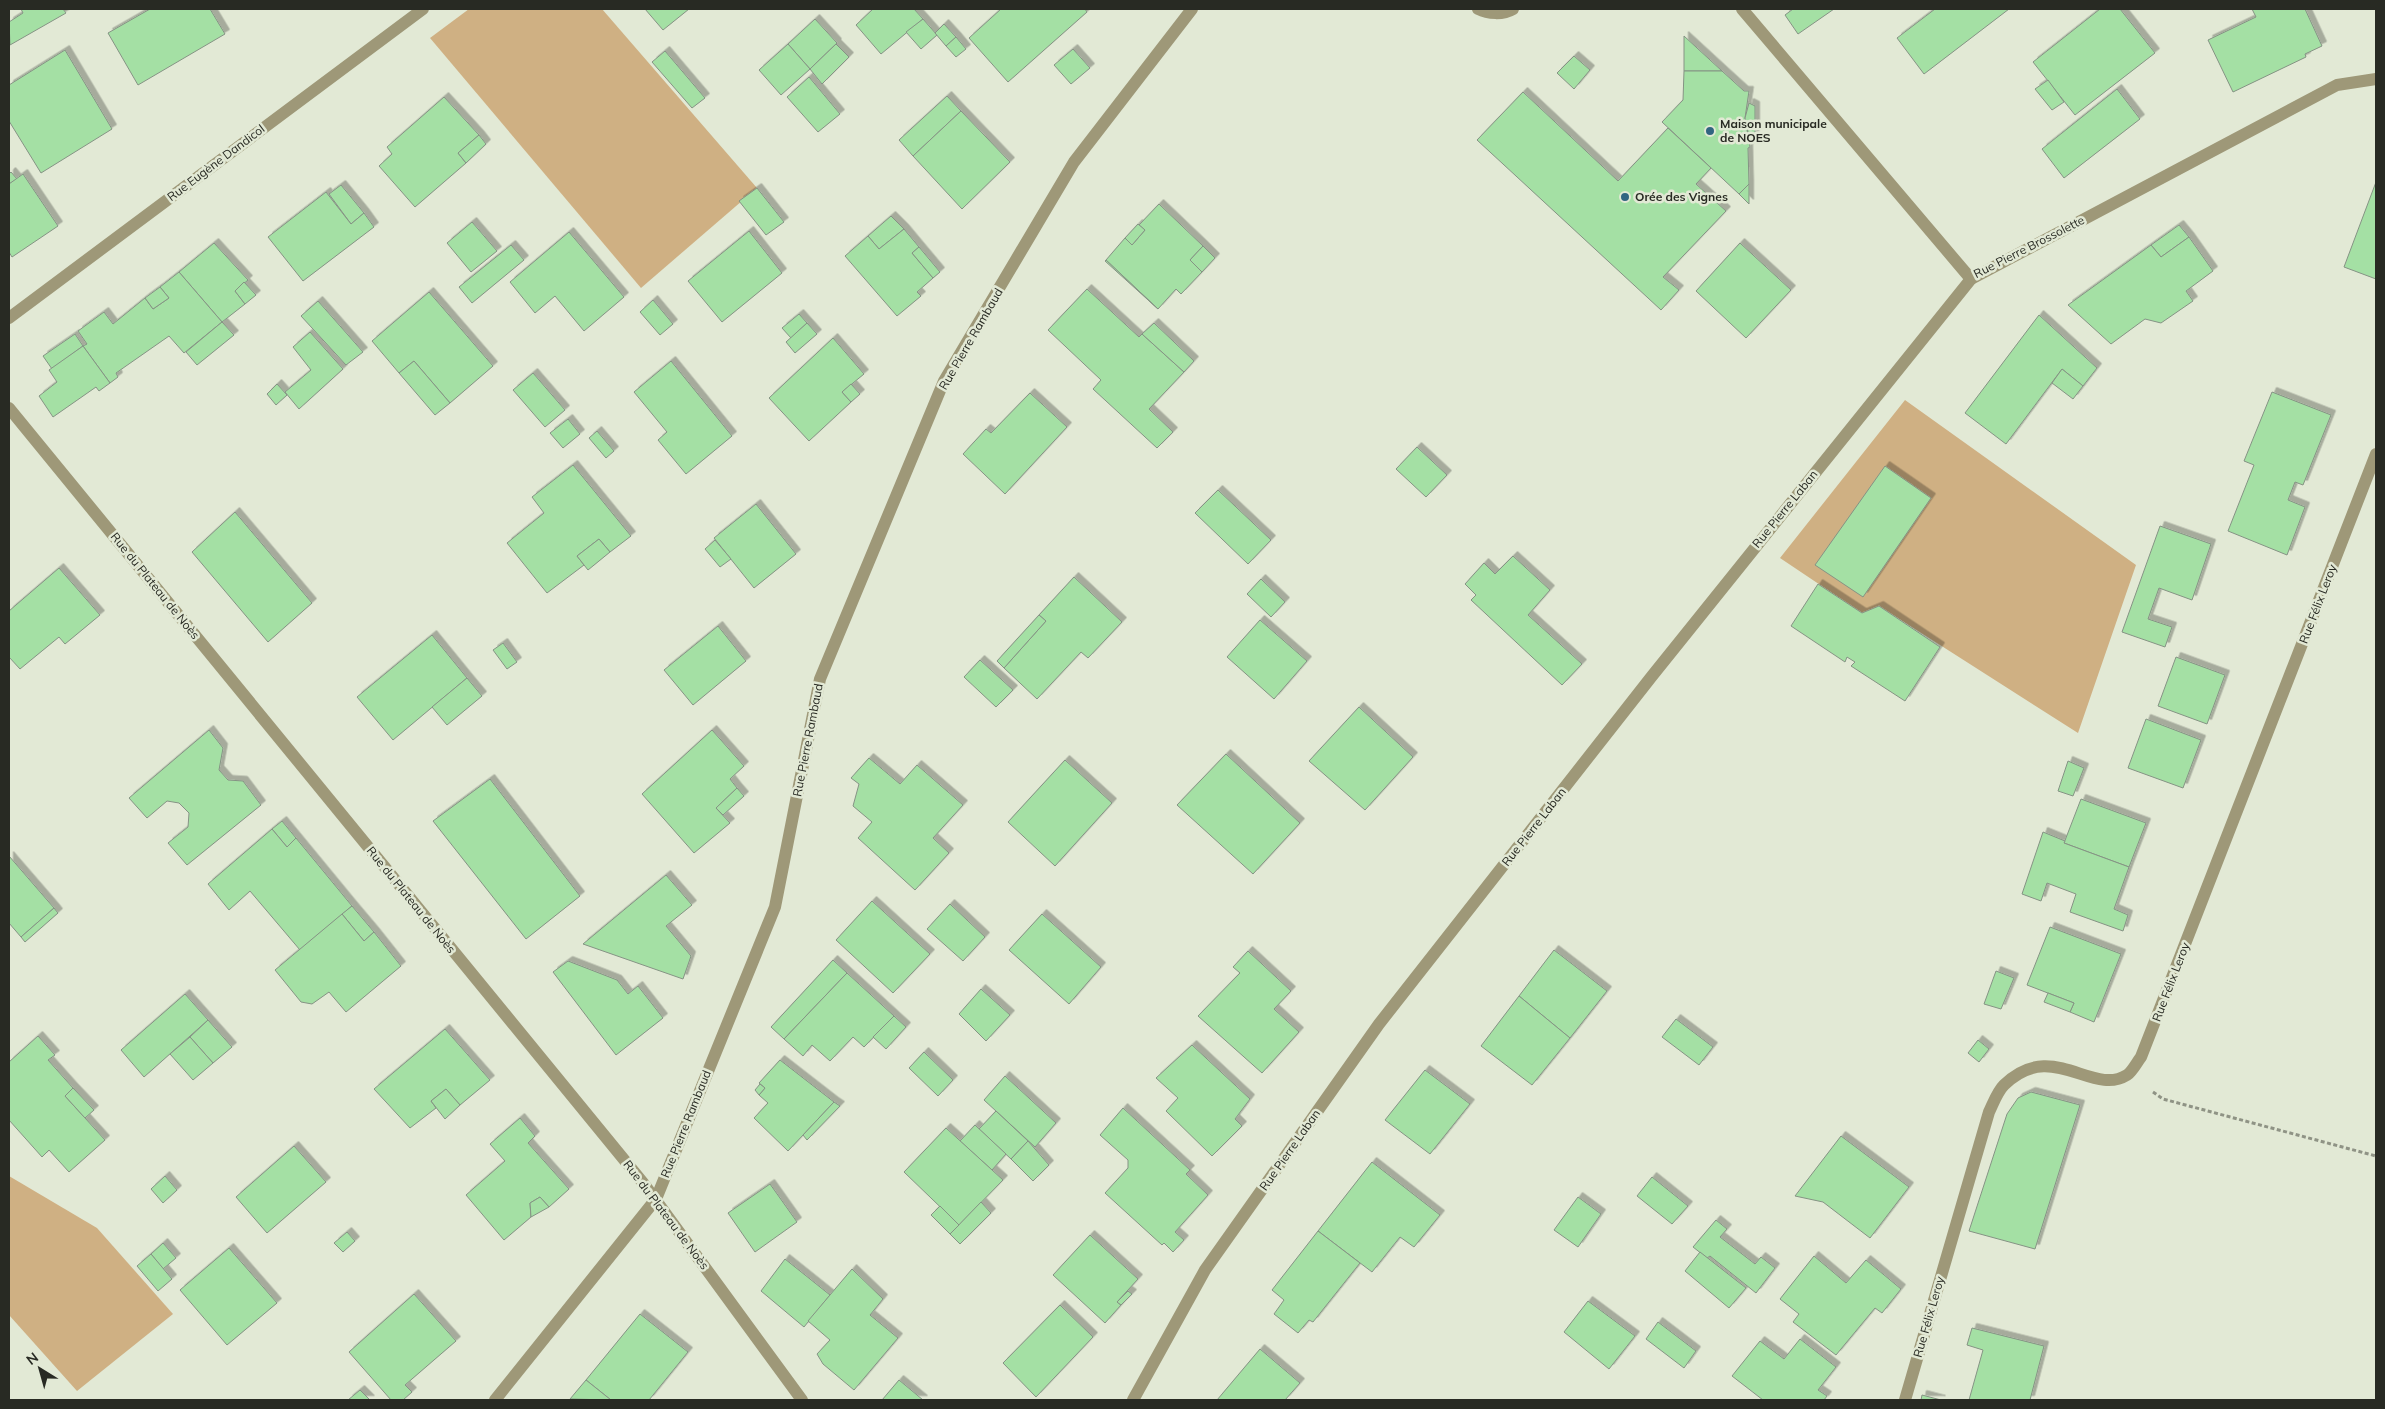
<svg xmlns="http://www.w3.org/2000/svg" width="2385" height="1409" font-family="Mulish,sans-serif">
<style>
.green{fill:#cfb083}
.building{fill:#a4e0a4;stroke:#859384;filter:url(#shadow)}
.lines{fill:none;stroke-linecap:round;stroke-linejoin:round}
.path{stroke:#8f9385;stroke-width:3;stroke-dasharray:4 2.5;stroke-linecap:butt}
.minor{stroke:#9e9878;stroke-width:12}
.poi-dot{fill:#316581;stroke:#e2e9d5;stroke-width:2}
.labels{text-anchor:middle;stroke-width:5;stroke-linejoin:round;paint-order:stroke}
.poi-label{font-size:12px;font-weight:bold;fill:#282a23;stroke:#e2e9d5;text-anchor:start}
.street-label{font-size:12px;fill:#282a23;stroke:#e2e9d5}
</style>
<defs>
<filter id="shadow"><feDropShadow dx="4.5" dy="-4.5" stdDeviation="0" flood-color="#0004"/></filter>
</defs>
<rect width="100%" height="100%" fill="#e2e9d5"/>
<g class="green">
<polygon points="469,9 602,9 757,188 641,288 430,38"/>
<polygon points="1905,400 2136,565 2078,733 1879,606 1862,613 1780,558"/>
<polygon points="9,1176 97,1228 173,1314 77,1391 9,1315"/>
</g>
<g class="building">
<polygon points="21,9 63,9 66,13 10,45 9,22 23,13"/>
<polygon points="150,9 210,9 225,34 138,85 108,33"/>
<polygon points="645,9 689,9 663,30"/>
<polygon points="873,9 914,9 923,19 881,54 856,25"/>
<polygon points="1001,9 1085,9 1087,12 1008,82 969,38"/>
<polygon points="1793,9 1834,9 1798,34 1785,15"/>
<polygon points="1935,9 2009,9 1924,74 1897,38"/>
<polygon points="2100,9 2120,9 2155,53 2075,115 2033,62"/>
<polygon points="2252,9 2305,9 2322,46 2305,54 2306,57 2233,92 2208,40 2256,17"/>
<polygon points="815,19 837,43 810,69 788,44"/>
<polygon points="923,19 937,35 921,49 906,32"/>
<polygon points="944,24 956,37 946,46 935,33"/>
<polygon points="1684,36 1722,71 1684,71"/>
<polygon points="956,37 966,49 956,57 946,46"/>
<polygon points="788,44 810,69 781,95 759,70"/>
<polygon points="836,44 849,57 822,84 810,69"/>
<polygon points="1073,49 1090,68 1071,84 1054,65"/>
<polygon points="65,50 112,129 41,173 9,121 9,85"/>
<polygon points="665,51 705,98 692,108 652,62"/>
<polygon points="1574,56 1590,70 1574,89 1557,73"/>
<polygon points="1684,71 1722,71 1744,91 1749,91 1745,118 1750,147 1748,148 1749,184 1739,194 1662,122 1683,100"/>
<polygon points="809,77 840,114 818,132 787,97"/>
<polygon points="2048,80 2064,102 2052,110 2035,89"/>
<polygon points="2117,89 2140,119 2064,178 2042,149"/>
<polygon points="1523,92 1618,181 1668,128 1711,168 1696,184 1726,211 1663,277 1679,290 1661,310 1477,140"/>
<polygon points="947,96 961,111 913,156 899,140"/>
<polygon points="444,97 479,135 458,153 466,163 415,207 379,166 392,154 387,147"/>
<polygon points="1749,103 1755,106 1755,135 1749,137 1745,118"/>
<polygon points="961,111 1010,162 962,209 913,156"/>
<polygon points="479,135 486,144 466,163 458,153"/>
<polygon points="11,172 17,179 9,184 9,174"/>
<polygon points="23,174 58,226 12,257 9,252 9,184"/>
<polygon points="2376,182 2376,279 2344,267"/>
<polygon points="1749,184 1749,204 1739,194"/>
<polygon points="341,185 364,213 351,224 329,194"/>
<polygon points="757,188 784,222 766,235 739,201"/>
<polygon points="326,192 351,224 364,213 374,227 303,281 268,237"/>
<polygon points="1159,204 1203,246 1190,260 1202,272 1181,294 1176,289 1158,309 1106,260 1125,238 1132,245 1145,230 1139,225"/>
<polygon points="891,216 904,229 879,249 868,236"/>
<polygon points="472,222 497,251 471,272 447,243"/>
<polygon points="1138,224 1145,230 1132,245 1125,238"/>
<polygon points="2179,225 2189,237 2161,257 2151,245"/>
<polygon points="904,229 919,247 912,253 933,278 917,292 921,296 897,316 845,256 868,236 879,249"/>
<polygon points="749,231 782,273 722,322 688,281"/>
<polygon points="569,232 624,297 584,331 555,296 535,313 510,282"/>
<polygon points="2189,237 2213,271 2186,291 2193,301 2161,323 2145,319 2111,344 2068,305 2151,245 2161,257"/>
<polygon points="214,243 248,280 235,291 245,304 222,322 179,272"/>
<polygon points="1740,243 1791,290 1746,338 1696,291"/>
<polygon points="511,245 524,260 472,303 459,287"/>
<polygon points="1203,246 1215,258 1202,272 1190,260"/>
<polygon points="919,247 940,272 933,278 912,253"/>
<polygon points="1106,260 1158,309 1105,261"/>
<polygon points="179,272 222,322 184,353 169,336 116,373 118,377 110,383 83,346 87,344 78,331 104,312 113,324 145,298 153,309 169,298 160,287"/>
<polygon points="244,282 256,295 245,304 235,291"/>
<polygon points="160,287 169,298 153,309 145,298"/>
<polygon points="1087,289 1139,337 1142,334 1184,372 1149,409 1173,432 1157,448 1093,389 1101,380 1048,330"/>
<polygon points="429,292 493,366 450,403 414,361 399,373 372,341"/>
<polygon points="653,300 673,324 660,335 640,312"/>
<polygon points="318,301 363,352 346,365 301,316"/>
<polygon points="799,314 807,323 791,338 782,328"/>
<polygon points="2039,315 2097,368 2083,386 2062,369 2006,444 1965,413"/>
<polygon points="222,322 234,335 197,365 186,352"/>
<polygon points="807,323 817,334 795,353 786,342"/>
<polygon points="1154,323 1194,361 1184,372 1142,334"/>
<polygon points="310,332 343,369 299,409 285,392 311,370 293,347"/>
<polygon points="75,334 83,346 52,369 43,356"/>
<polygon points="833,338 864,374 842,392 851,402 809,441 769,398"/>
<polygon points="83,346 110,383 99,391 96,387 53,417 39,396 57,382 49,370"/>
<polygon points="414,361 450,403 435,415 399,373"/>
<polygon points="671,361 732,436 686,474 658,440 667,432 634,392"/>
<polygon points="2062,369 2083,386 2073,399 2052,383"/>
<polygon points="533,373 565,410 545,427 513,390"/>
<polygon points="277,384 287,395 276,405 267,394"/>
<polygon points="851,384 860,394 851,402 842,392"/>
<polygon points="2272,392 2331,415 2303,485 2295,482 2288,500 2305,507 2287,555 2228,531 2254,465 2244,461"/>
<polygon points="1030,393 1067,427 1005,494 963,454 986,429 991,433"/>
<polygon points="568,419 580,434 563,448 550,433"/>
<polygon points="597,431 614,451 606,458 589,438"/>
<polygon points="1417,447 1447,475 1426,497 1396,469"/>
<polygon points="573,465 631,536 610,552 599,539 577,556 584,565 547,593 507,543 544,513 532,497"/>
<polygon points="1885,466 1931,498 1863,597 1815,565"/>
<polygon points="1218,490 1271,540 1248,564 1195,513"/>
<polygon points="756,504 796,554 754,588 714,538"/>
<polygon points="235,512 312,603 268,642 192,552"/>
<polygon points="2160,526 2211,544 2192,600 2159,588 2148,619 2172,627 2165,647 2122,632"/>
<polygon points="599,539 610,552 588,570 577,556"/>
<polygon points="715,540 731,559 720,567 705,549"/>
<polygon points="1513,556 1550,590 1528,615 1582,664 1562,685 1471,600 1476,595 1465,584 1484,563 1495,574"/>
<polygon points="59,568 100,615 65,644 59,637 20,669 9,657 9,611"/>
<polygon points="1074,577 1122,622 1088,658 1081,652 1037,699 1004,668 1046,621 1039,615"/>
<polygon points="1261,579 1285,602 1271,617 1247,594"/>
<polygon points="1818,584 1862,613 1879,606 1940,647 1905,701 1851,666 1855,662 1847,657 1845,662 1791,626"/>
<polygon points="1039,615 1046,621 1004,668 997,661"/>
<polygon points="1260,620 1307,661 1274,699 1227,657"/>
<polygon points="718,626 746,661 693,705 664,670"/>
<polygon points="432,635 467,678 393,740 357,697"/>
<polygon points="503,643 517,662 507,669 493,650"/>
<polygon points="2176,657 2225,675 2207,724 2158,706"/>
<polygon points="980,660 1013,690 996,707 964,677"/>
<polygon points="467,678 482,696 447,725 432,707"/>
<polygon points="1359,707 1413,757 1365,810 1309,761"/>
<polygon points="2146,719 2201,740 2183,788 2128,768"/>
<polygon points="209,730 223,748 219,770 228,780 243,781 261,805 187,865 168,843 188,827 189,813 179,803 167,801 147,818 129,798"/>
<polygon points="712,730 744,766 730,779 737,788 716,808 730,823 694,853 642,794"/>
<polygon points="1226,754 1300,823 1253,874 1177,805"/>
<polygon points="869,758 900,784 917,765 963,805 933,838 949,853 915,890 858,838 872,822 853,806 859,784 851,778"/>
<polygon points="1065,760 1112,803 1055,866 1008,822"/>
<polygon points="2068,761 2084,768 2073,796 2058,791"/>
<polygon points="490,779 580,896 526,939 433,821"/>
<polygon points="737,788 744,796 723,815 716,808"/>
<polygon points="2081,799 2146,823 2129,867 2064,843"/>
<polygon points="282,821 296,838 287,847 272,829"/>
<polygon points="272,829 287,847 296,838 352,906 300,950 250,891 229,910 208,884"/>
<polygon points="2043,832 2065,841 2064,843 2129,867 2114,909 2128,915 2123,931 2070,912 2076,894 2047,883 2041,901 2022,894"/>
<polygon points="9,856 54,908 21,937 9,923"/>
<polygon points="666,875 692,905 666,926 691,956 683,979 583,944"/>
<polygon points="872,901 930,954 893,993 836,940"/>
<polygon points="950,904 985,937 963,961 927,929"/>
<polygon points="352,906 374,932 364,941 342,914"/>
<polygon points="54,908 58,913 25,942 21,937"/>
<polygon points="342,914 364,941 374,932 401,966 346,1012 329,992 312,1004 301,1002 275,970"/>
<polygon points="1042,914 1101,967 1069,1004 1009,950"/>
<polygon points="2050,927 2121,954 2094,1022 2070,1012 2074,1003 2027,985"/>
<polygon points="1554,950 1607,991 1570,1038 1519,996"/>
<polygon points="1248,951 1291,991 1274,1009 1299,1032 1262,1073 1198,1016 1240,973 1233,967"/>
<polygon points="833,960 847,973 784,1039 771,1027"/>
<polygon points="568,961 617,980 628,994 638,986 663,1018 616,1055 553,972"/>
<polygon points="1996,971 2014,978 2001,1009 1984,1004"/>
<polygon points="847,973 894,1016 864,1047 853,1037 830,1061 812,1045 803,1056 784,1039"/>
<polygon points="981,989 1010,1015 986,1041 959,1014"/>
<polygon points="2048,993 2074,1003 2070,1012 2044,1002"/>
<polygon points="185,994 208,1020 144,1077 121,1050"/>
<polygon points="1519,996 1570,1038 1532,1085 1481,1046"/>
<polygon points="894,1016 906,1027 886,1049 873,1037"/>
<polygon points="1676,1019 1713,1047 1699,1065 1662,1037"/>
<polygon points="208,1020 232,1047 213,1063 190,1037"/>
<polygon points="445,1029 490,1080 460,1105 446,1089 431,1101 436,1108 410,1128 374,1089"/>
<polygon points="38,1036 55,1055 48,1060 73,1088 65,1096 105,1140 69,1172 49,1150 42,1157 9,1120 9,1062"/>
<polygon points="190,1037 213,1063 193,1080 170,1054"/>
<polygon points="1978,1040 1989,1049 1979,1062 1968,1053"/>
<polygon points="1192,1045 1250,1099 1235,1119 1242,1126 1212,1156 1166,1111 1178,1098 1156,1078"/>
<polygon points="924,1052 953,1080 938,1096 909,1068"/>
<polygon points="780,1060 834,1102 788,1151 754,1118 768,1103 759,1095 765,1088 759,1083"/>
<polygon points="1425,1070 1470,1104 1430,1154 1385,1120"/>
<polygon points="1005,1076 1056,1123 1035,1147 984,1100"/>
<polygon points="760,1084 765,1088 759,1095 755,1090"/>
<polygon points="73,1088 94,1110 85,1118 65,1096"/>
<polygon points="446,1089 460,1105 445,1119 431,1101"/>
<polygon points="2031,1092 2080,1105 2035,1249 1969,1231 2007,1114 2018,1098"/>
<polygon points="834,1102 840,1106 807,1140 803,1135"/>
<polygon points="1123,1108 1190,1170 1186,1174 1208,1195 1175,1232 1184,1240 1173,1252 1164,1243 1162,1245 1105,1193 1128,1168 1128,1160 1100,1135"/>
<polygon points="996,1111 1028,1141 1011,1159 979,1129"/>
<polygon points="520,1118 535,1136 528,1143 569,1189 549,1207 540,1197 530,1203 531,1217 504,1240 466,1195 505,1161 490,1144"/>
<polygon points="975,1125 1006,1154 992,1170 960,1141"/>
<polygon points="946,1128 1003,1180 959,1225 904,1172"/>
<polygon points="1841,1136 1909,1187 1870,1238 1823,1202 1795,1196"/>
<polygon points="1028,1141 1049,1165 1033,1181 1011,1159"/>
<polygon points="294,1146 326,1182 267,1233 236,1197"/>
<polygon points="1372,1162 1440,1215 1414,1247 1400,1237 1372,1272 1318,1231"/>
<polygon points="165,1176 177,1190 163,1203 151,1189"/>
<polygon points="1652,1177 1688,1206 1672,1224 1637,1196"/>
<polygon points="770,1184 797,1222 755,1252 728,1213"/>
<polygon points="540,1197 549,1207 531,1217 530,1203"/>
<polygon points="1578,1197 1601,1214 1578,1247 1554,1230"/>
<polygon points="981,1202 991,1213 960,1244 950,1234"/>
<polygon points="940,1206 959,1225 950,1234 931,1215"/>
<polygon points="1716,1220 1727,1229 1720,1237 1755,1264 1761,1257 1775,1268 1756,1293 1710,1256 1707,1258 1693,1247"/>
<polygon points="1318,1231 1360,1263 1313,1322 1309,1320 1298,1333 1274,1314 1284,1300 1272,1290"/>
<polygon points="347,1232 355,1241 343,1252 334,1243"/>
<polygon points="1090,1235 1138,1279 1117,1302 1121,1305 1105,1323 1053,1275"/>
<polygon points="163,1243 176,1258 163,1269 151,1254"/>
<polygon points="229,1248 277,1303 227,1345 180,1290"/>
<polygon points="1700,1252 1746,1288 1729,1308 1685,1271"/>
<polygon points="151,1254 172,1279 158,1291 137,1266"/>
<polygon points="1814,1256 1846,1283 1866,1260 1901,1289 1882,1313 1875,1308 1836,1355 1793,1322 1799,1314 1780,1299"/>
<polygon points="785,1259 830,1295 804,1327 761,1291"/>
<polygon points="852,1269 883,1299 870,1315 898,1338 854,1390 823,1364 817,1354 830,1340 808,1321"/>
<polygon points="1128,1291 1132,1294 1121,1305 1117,1302"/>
<polygon points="414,1294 456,1341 405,1385 412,1392 403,1400 391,1400 349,1352"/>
<polygon points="1588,1301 1635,1336 1609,1369 1564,1332"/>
<polygon points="1060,1305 1093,1337 1036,1397 1003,1363"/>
<polygon points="640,1314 688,1352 649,1400 611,1400 586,1380"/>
<polygon points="1658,1322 1696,1351 1684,1368 1646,1339"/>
<polygon points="1972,1328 2044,1346 2030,1400 1969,1400 1983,1350 1967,1345"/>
<polygon points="1800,1339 1836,1367 1818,1390 1827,1396 1824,1400 1763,1400 1732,1376 1760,1341 1784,1359"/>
<polygon points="1260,1349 1300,1383 1285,1400 1217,1400"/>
<polygon points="586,1380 611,1400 570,1399"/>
<polygon points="899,1380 923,1400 882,1400"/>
<polygon points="360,1390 370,1400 348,1400"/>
<polygon points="1922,1395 1941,1400 1921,1400"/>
</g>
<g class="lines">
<polyline class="path" points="2153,1092 2163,1099 2376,1156"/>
<g class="minor">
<path d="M 1478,9 C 1488,14 1503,15 1513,9"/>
<polyline points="1742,9 1971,279 2337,85 2376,79"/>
<polyline points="9,318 423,9"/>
<polyline points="9,408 644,1184 802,1400"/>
<polyline points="495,1400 656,1199 775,907 820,679 944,381 1074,162 1192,9"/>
<polyline points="1133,1400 1205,1270 1379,1024 1652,676 1971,279"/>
<path d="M 1905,1400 L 1989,1112 C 1993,1104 1997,1092 2004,1085 C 2052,1038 2092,1097 2127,1075 C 2132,1072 2137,1062 2141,1057 L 2376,454"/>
</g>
</g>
<g class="poi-dot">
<circle cx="1710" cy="131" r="5"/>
<circle cx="1625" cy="197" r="5"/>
</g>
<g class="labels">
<g class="poi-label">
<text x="1720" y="128">Maison municipale<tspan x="1720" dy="14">de NOES</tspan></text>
<text x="1635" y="201">Orée des Vignes</text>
</g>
<g class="street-label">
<text transform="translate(216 163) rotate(-37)" y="4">Rue Eugène Dandicol</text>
<text transform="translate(2029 247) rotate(-27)" y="4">Rue Pierre Brossolette</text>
<text transform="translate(971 339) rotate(-60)" y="4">Rue Pierre Rambaud</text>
<text transform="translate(1785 509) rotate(-51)" y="4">Rue Pierre Laban</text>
<text transform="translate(155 586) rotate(51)" y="4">Rue du Plateau de Noès</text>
<text transform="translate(2318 604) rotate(-69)" y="4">Rue Félix Leroy</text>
<text transform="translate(808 740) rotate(-79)" y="4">Rue Pierre Rambaud</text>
<text transform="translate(1534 827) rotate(-52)" y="4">Rue Pierre Laban</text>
<text transform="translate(411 900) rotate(51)" y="4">Rue du Plateau de Noès</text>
<text transform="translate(2171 982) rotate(-69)" y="4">Rue Félix Leroy</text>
<text transform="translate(686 1124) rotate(-68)" y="4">Rue Pierre Rambaud</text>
<text transform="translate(1290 1150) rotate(-55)" y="4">Rue Pierre Laban</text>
<text transform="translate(666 1215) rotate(53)" y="4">Rue du Plateau de Noès</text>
<text transform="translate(1929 1317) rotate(-74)" y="4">Rue Félix Leroy</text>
</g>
</g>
<rect width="2385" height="1409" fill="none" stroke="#282a23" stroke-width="20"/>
<g transform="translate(40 1369) rotate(323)" stroke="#e2e9d5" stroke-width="4" paint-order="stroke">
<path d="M0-4L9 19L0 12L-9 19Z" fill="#282a23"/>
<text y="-8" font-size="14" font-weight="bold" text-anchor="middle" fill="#282a23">N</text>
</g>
</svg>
